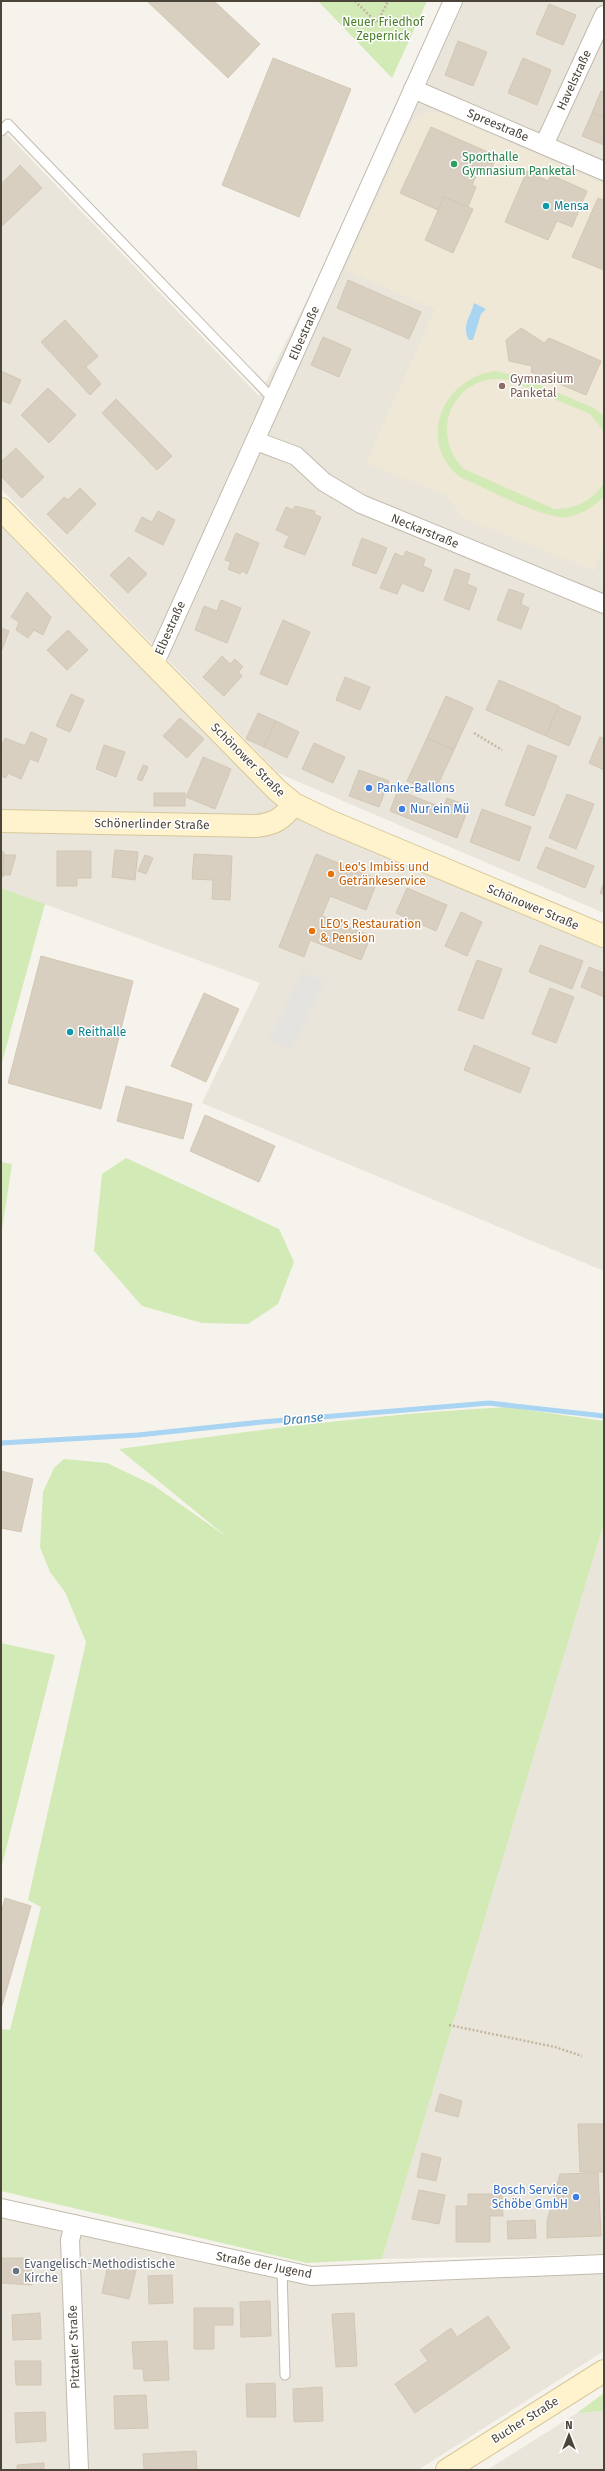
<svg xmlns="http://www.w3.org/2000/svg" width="605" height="2471" font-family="'Fira Sans',sans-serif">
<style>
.residential{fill:#eae5da}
.education{fill:#efe8d6}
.green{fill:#d2eab5}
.parking{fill:#e5e3e0}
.water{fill:#a9d4f2}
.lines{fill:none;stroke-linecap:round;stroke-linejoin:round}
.stream{stroke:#a9d4f2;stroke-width:5}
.building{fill:#d8cfc1;stroke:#d3c7b4}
.lane-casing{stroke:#c2bbae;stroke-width:11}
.street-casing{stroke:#c2bbae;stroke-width:20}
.secondary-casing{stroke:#d6c79b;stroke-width:24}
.path{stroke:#c4b79f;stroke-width:2.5;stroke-dasharray:2 2;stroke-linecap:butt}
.lane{stroke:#fff;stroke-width:9}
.street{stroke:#fff;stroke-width:18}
.secondary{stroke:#fff3cd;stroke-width:22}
.leisure-dot{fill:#2e9e5b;stroke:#fff;stroke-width:1.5}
.culture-dot{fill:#0f9aa8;stroke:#fff;stroke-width:1.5}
.education-dot{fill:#8d6e63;stroke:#fff;stroke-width:1.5}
.shop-dot{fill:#3f7fe0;stroke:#fff;stroke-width:1.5}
.food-dot{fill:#e8710a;stroke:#fff;stroke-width:1.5}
.worship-dot{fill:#6b7280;stroke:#fff;stroke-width:1.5}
.labels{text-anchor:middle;stroke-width:3;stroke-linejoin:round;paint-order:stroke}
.park-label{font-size:12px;fill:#4a7f2a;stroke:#fff}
.street-label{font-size:12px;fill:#4b4439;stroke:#fff}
.leisure-label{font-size:12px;fill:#27864d;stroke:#fff;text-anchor:start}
.culture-label{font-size:12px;fill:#0d838f;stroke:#fff;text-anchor:start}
.education-label{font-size:12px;fill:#785e54;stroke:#fff;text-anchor:start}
.shop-label{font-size:12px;fill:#366cbe;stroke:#fff;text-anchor:start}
.food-label{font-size:12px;fill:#c56008;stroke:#fff;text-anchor:start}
.worship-label{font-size:12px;fill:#5b616d;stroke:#fff;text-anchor:start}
.water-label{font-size:13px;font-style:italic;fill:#2e7ab2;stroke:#fff}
</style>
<rect width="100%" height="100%" fill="#f6f3ec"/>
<g class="residential">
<polygon points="442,1 604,1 604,913 278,773 1,489 1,128 259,396 331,252"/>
<polygon points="1,520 272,799 604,945 604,1271 202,1103 260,983 1,888"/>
<polygon points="604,1523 604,2254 382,2259"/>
<polygon points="1,2213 310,2284 604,2272 604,2351 418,2470 1,2470"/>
<polygon points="604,2411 604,2470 487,2470 577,2413"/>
</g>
<polygon class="education" points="429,112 442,113 604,184 604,548 594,571 462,517 447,496 366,463 435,309 345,270 409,127 417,116"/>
<g class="green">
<polygon points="318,1 427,1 392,78"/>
<path d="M 496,371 L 520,377 L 594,408 L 604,416 L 604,431 L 590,414 L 509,380 C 456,370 426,431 464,469 L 554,509 C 575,509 592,501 604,483 L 604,496 C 595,506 581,515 567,517 C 545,520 483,487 460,477 C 415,442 443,377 496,371 Z"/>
<polygon points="1,888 45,904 1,1066"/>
<polygon points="126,1158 279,1229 294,1262 278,1304 248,1324 202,1323 142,1306 94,1251 102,1174"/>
<polygon points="1,1162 12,1164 1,1236"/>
<path d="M 507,1407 L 604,1421 L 604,1523 L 382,2259 L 307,2263 L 1,2191 L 1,2029 L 10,2030 L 41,1907 L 28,1900 L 86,1642 L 65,1592 L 50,1572 L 40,1547 L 43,1492 L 54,1468 L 64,1459 L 107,1463 L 153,1485 L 227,1537 L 119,1449 C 248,1431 377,1414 507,1407 Z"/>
<polygon points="1,1643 55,1655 1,1869"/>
<polygon points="604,2393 604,2411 577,2413"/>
</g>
<polygon class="parking" points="302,972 324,982 291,1050 269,1040"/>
<path class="water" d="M 474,303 L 486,309 L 481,314 L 473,340 L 469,340 C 461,325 471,317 474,303 Z"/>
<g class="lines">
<polyline class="stream" points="1,1443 138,1435 262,1422 489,1403 604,1416"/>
</g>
<g class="building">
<polygon points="147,1 214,1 260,44 228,78"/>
<polygon points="549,4 576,15 563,45 536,34"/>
<polygon points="458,41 487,52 473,86 445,75"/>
<polygon points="273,58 351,89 299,217 222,185"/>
<polygon points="523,58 551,70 537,105 508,93"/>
<polygon points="601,91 604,92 604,117 592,113"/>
<polygon points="592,113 604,117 604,145 582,136"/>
<polygon points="431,127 497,156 488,176 478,172 472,185 476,187 468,207 444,197 438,210 400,193"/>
<polygon points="20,165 42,188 1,227 1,184"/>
<polygon points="527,171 548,181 551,175 587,191 572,227 557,221 548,240 505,222"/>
<polygon points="444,197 473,209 453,253 425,240"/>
<polygon points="598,198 604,200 604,270 572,257"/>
<polygon points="348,280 421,312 409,339 337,308"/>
<polygon points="65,320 98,356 86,367 101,384 90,395 41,342"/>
<polygon points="521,328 544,343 549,338 601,361 586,395 531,372 532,366 509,361 506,340"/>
<polygon points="323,337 351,349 339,377 311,365"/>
<polygon points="1,371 21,380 10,404 1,400"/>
<polygon points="48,388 76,415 49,443 21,415"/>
<polygon points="116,399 172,456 157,470 102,413"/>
<polygon points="16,448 44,477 22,498 1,476 1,462"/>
<polygon points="80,488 96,504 67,534 47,514 64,497 68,500"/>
<polygon points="295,506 315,511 314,514 321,517 305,555 284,547 289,536 276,530 286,507 293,510"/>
<polygon points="158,511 175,520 163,545 135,531 142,517 152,522"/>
<polygon points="236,533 259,543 247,574 242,571 240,574 228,569 231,562 225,560"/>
<polygon points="362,538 387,548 376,574 352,565"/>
<polygon points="406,551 425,559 423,566 432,570 423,592 402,583 397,594 380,588 395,553 403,557"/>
<polygon points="129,557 147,574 128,593 110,575"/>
<polygon points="455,569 470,574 467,584 477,588 469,610 444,600"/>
<polygon points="509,589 524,594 521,604 529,608 521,629 497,620"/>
<polygon points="27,592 51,617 43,635 34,630 28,638 16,630 19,622 11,617"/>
<polygon points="221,600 241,608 227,643 195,630 204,606 217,611"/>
<polygon points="283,620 310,632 287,685 260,674"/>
<polygon points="1,628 9,631 1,652"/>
<polygon points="68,630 88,650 67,670 47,650"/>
<polygon points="222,656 230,664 235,659 243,667 238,672 242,676 224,696 203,677"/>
<polygon points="345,677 370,687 360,710 336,700"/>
<polygon points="499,680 559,706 546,736 486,710"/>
<polygon points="71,694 84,700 70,732 56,726"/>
<polygon points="446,696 473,708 454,750 427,738"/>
<polygon points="558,707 581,717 569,746 546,736"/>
<polygon points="258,713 276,721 264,747 246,739"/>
<polygon points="180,718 204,739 187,758 163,736"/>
<polygon points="276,721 299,732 287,758 264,747"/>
<polygon points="31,732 47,739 38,762 30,759 21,779 8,773 6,778 1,776 1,747 5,738 25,746"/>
<polygon points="600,737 604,739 604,770 589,763"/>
<polygon points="427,738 454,750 434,793 407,781"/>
<polygon points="314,743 345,757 333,783 302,769"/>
<polygon points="104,745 125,752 116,777 96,769"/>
<polygon points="528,745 557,756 534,816 505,805"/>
<polygon points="203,757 231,769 215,809 186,797"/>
<polygon points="143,765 148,767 142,781 137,779"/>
<polygon points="359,770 389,781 379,807 349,796"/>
<polygon points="398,790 443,808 447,798 466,805 465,817 457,838 390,811"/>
<rect x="154" y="793" width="31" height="13"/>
<polygon points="567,794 594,804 576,849 549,838"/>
<polygon points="482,809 531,827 519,861 470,842"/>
<polygon points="546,847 594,866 585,888 537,868"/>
<polygon points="115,850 138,852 135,880 112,877"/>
<polygon points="57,851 91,851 91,878 77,878 77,886 57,886"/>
<polygon points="1,852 4,852 3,877 1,877"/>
<polygon points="194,854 232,856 230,900 212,899 213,880 192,879"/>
<polygon points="316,854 378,879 366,910 330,896 322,916 371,936 361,960 310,940 304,957 279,947"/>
<polygon points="4,855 16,855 10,875 3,875"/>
<polygon points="145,855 153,858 146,874 138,871"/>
<polygon points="604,882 604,895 600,893"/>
<polygon points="407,888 447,905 436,931 396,913"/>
<polygon points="461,912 482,922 467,956 445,946"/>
<polygon points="540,945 583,961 572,989 529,972"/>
<polygon points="41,956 133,981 101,1109 8,1083"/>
<polygon points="477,960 502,969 483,1019 458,1010"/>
<polygon points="589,967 604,973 604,997 581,987"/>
<polygon points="550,988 574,997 556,1043 532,1034"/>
<polygon points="204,993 239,1009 206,1082 171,1066"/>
<polygon points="474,1045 530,1068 520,1093 464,1070"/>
<polygon points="126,1086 192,1104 183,1139 117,1121"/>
<polygon points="205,1115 275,1146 259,1182 190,1151"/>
<polygon points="1,1471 33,1479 21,1532 1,1528"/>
<polygon points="5,1898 31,1906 1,2009 1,1913"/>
<polygon points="440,2094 462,2101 458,2117 435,2111"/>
<polygon points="578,2124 604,2124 604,2172 580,2172"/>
<polygon points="422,2153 441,2158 436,2181 417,2177"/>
<polygon points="598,2173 601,2236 547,2238 547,2221 560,2174"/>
<polygon points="419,2190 445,2195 439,2224 412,2219"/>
<polygon points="468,2194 502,2194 503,2216 490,2216 490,2242 456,2242 456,2206 468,2206"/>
<polygon points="535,2220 536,2238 508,2239 507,2221"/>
<polygon points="1,2258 31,2258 32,2285 1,2283"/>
<polygon points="109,2260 137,2266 129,2299 102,2293"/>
<polygon points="172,2275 173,2303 149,2304 148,2276"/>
<polygon points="270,2301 271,2336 241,2337 240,2302"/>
<polygon points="194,2308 233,2308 233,2325 214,2325 214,2349 194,2349"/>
<polygon points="40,2313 41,2339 13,2340 12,2315"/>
<polygon points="354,2313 357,2366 336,2367 332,2314"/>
<polygon points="488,2316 510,2348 415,2413 395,2384 428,2361 420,2350 451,2328 457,2337"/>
<polygon points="167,2341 169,2380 144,2381 143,2369 134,2369 132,2342"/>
<polygon points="15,2361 41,2361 41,2385 16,2385"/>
<polygon points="275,2383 276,2417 247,2417 246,2384"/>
<polygon points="322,2387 323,2421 294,2422 293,2389"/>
<polygon points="146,2395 148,2428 115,2429 114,2396"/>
<polygon points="45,2412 46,2441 16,2443 15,2413"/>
<polygon points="196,2451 197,2470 144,2470 143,2454"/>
<polygon points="44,2463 44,2470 17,2470 17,2465"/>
</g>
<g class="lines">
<defs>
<g id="lane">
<polyline points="1,131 8,124 274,400"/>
<polyline points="282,2270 285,2375"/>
</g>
<g id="street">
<polyline points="413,89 604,171"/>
<polyline points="544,145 604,15"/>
<polyline points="256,441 296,456 324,482 361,504 604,604"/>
<polyline points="154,665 453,1"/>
<polyline points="1,2208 311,2276 604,2264"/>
<polyline points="74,2224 70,2240 79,2470"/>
</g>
<g id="secondary">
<polyline points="1,509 277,790 294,804 329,821 604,936"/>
<path d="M 1,821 L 256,826 C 275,824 282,819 294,804"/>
<polyline points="447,2470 604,2371"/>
</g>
</defs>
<use href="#lane" class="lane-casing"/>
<use href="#street" class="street-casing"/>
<use href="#secondary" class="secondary-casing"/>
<g class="path">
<polyline points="355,1 377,23 388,1"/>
<polyline points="474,733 502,750"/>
<polyline points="449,2025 555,2047 582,2056"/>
</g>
<use href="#lane" class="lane"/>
<use href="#street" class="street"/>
<use href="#secondary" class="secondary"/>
</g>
<circle class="leisure-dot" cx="454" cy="164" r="4"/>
<g class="culture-dot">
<circle cx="546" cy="206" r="4"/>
<circle cx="70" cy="1032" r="4"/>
</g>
<circle class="education-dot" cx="502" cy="386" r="4"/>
<g class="shop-dot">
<circle cx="369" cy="788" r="4"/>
<circle cx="402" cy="809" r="4"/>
<circle cx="576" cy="2197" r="4"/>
</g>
<g class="food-dot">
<circle cx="331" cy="874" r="4"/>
<circle cx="312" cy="931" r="4"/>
</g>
<circle class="worship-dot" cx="16" cy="2271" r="4"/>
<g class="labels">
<g class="park-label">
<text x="383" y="26">Neuer Friedhof<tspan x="383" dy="14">Zepernick</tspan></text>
</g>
<g class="street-label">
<text transform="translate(574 80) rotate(-65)" y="4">Havelstraße</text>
<text transform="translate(498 125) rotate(23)" y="4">Spreestraße</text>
<text transform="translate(304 333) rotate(-66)" y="4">Elbestraße</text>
<text transform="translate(425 531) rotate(22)" y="4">Neckarstraße</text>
<text transform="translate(170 628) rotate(-66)" y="4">Elbestraße</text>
<text transform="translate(248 760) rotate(45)" y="4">Schönower Straße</text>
<text transform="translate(152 824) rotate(1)" y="4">Schönerlinder Straße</text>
<text transform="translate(533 907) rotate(23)" y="4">Schönower Straße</text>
<text transform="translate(264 2265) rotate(11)" y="4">Straße der Jugend</text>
<text transform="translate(74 2347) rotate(-92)" y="4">Pitztaler Straße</text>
<text transform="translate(525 2420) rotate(-32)" y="4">Bucher Straße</text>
</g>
<g class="leisure-label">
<text x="462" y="161">Sporthalle<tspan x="462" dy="14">Gymnasium Panketal</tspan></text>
</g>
<g class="culture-label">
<text x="554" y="210">Mensa</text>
<text x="78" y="1036">Reithalle</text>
</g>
<g class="education-label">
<text x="510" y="383">Gymnasium<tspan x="510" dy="14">Panketal</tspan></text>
</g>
<g class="shop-label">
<text x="377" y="792">Panke-Ballons</text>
<text x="410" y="813">Nur ein Mü</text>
<text x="568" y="2194" text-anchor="end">Bosch Service<tspan x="568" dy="14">Schöbe GmbH</tspan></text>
</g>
<g class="food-label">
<text x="339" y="871">Leo's Imbiss und<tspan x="339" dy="14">Getränkeservice</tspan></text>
<text x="320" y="928">LEO's Restauration<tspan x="320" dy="14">&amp; Pension</tspan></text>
</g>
<g class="worship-label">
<text x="24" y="2268">Evangelisch-Methodistische<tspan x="24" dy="14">Kirche</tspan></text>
</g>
<g class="water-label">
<text transform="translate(303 1418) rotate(-5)" y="5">Dranse</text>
</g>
</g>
<rect width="605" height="2471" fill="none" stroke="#4b4439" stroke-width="4"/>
<g transform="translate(569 2435)" stroke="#ffffff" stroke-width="3" paint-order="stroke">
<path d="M0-3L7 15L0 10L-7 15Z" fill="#4b4439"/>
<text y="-6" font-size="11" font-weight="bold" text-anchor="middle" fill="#4b4439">N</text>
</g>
</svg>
